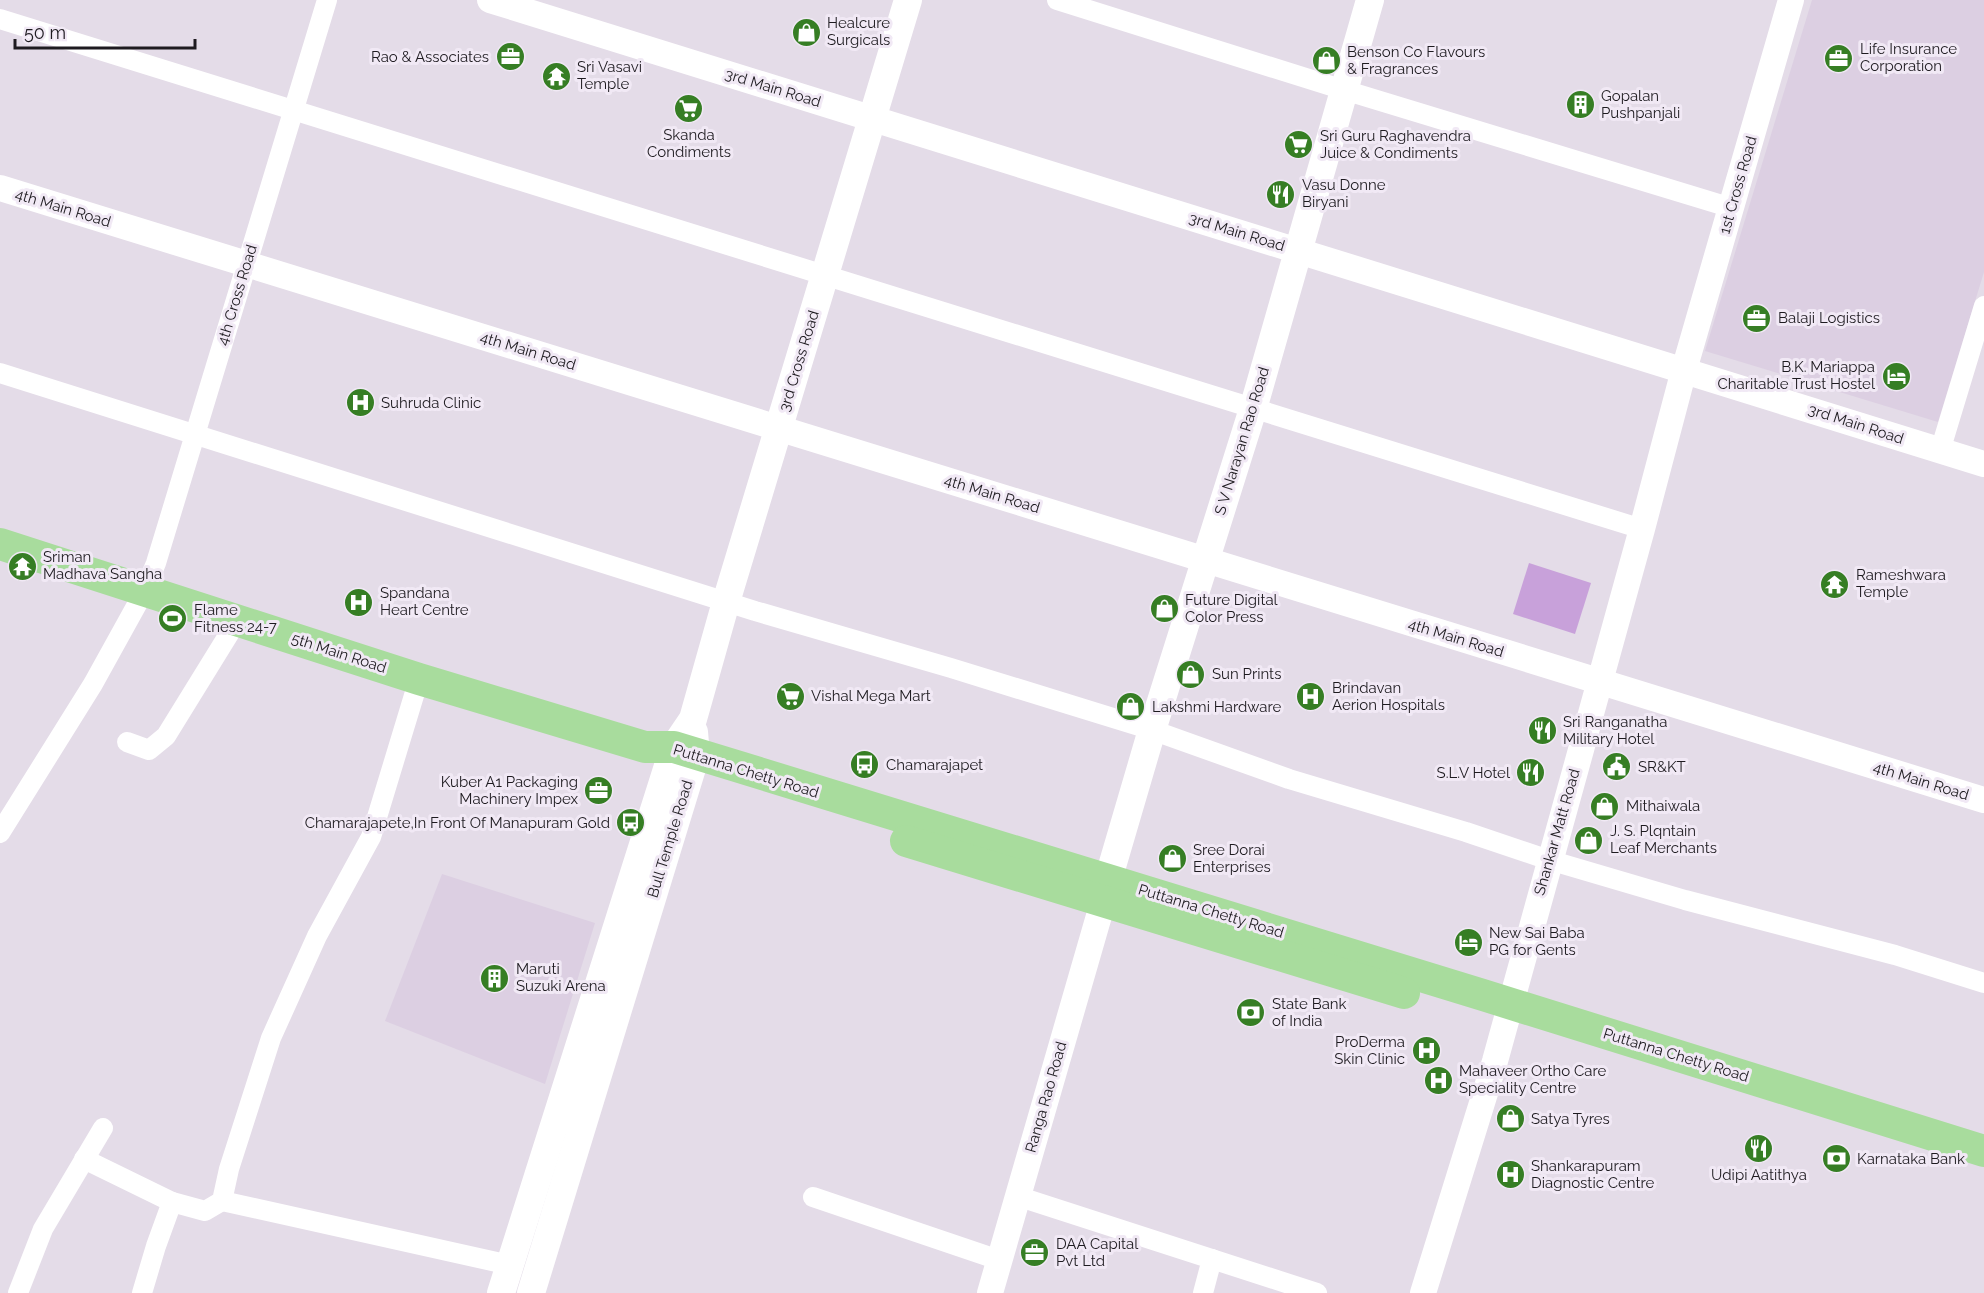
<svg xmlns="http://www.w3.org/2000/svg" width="1984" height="1293" font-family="Raleway,sans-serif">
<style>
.built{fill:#dccfe2}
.green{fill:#c8a1da}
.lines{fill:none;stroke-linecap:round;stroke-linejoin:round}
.minor{stroke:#fff;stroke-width:20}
.tertiary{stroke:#fff;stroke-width:26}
.secondary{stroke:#fff;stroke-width:28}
.primary{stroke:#a8dc9d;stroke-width:32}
.labels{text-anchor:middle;stroke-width:6;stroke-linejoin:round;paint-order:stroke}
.poi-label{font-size:15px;fill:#1e1b20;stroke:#f1e9f5;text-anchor:start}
.street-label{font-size:15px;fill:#1e1b20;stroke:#f1e9f5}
</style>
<rect width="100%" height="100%" fill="#e4dce8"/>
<g class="built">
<polygon points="1812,0 1984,0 1984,272 1938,422 1705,351"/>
<polygon points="442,874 595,923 545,1084 385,1021"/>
</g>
<polygon class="green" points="1529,563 1591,583 1575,634 1513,614"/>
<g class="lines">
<g class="minor">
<polyline points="1057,0 1344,90 1732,208"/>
<polyline points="0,19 1642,529"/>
<polyline points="0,373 755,611 951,668 1152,730 1289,779 1466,832 1549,860 1685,900 1895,955 1984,983"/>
<polyline points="1940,451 1984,306"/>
<polyline points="127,742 149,750 166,736 237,621"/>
<polyline points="0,833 93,684 145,590 156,563 327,0"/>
<polyline points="84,1159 172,1202"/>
<polyline points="1017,1196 1317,1293"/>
<polyline points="813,1197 999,1260"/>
<polyline points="222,1201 510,1265"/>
<polyline points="18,1293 43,1229 103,1128"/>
<polyline points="142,1293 156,1246 172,1202 205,1211 222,1201 229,1169 271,1038 317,936 371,837 419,679"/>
<polyline points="1203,1293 1212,1259"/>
</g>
<g class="tertiary">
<polyline points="490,0 1984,464"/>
<polyline points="0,188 1984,800"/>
<polyline points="990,1293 1103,902"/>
<polyline points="1423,1293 1495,1061 1642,529 1684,370 1791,0"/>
</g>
<g class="secondary">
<polyline points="1108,880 1152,730 1253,409 1370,0"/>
<polyline points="501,1293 674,747 693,719 726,602 908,0"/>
<polyline points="531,1293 696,755 694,732"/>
</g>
<g class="primary">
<polyline points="0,544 419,679 645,747 674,747 1483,995 1984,1151"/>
<polyline points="906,841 1404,993"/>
</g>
</g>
<defs>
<symbol id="shop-disc" viewBox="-11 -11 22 22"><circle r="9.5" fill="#367e24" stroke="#f1e9f5"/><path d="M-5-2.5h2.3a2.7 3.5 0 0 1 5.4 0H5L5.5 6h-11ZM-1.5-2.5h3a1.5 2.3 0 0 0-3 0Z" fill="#fff"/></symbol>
<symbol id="office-disc" viewBox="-11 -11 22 22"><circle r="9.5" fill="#367e24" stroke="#f1e9f5"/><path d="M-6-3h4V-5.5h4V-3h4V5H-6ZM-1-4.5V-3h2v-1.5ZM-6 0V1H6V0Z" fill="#fff"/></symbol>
<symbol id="temple-disc" viewBox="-11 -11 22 22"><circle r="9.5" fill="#367e24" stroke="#f1e9f5"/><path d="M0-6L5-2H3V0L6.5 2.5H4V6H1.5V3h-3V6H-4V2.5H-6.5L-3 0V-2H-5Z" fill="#fff"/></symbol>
<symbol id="building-disc" viewBox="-11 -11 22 22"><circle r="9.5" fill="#367e24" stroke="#f1e9f5"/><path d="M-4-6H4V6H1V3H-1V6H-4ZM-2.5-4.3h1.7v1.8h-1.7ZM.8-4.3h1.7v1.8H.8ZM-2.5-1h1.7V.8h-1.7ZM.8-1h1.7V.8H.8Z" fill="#fff"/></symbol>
<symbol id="supermarket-disc" viewBox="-11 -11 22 22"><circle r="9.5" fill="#367e24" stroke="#f1e9f5"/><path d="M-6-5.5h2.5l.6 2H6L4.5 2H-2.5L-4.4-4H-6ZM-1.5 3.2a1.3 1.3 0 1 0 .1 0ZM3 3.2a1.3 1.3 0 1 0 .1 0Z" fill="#fff"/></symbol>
<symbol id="restaurant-disc" viewBox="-11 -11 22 22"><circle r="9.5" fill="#367e24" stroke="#f1e9f5"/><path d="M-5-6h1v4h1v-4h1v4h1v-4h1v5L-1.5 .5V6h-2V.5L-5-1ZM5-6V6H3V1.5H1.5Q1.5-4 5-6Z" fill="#fff"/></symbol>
<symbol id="hotel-disc" viewBox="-11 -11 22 22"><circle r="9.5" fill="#367e24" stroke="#f1e9f5"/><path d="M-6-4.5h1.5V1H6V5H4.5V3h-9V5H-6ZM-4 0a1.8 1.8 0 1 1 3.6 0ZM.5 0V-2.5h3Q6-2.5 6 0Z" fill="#fff"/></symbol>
<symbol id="hospital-disc" viewBox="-11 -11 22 22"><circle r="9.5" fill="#367e24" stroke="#f1e9f5"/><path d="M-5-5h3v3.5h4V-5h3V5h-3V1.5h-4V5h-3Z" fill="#fff"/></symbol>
<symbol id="stadium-disc" viewBox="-11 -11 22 22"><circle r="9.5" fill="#367e24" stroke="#f1e9f5"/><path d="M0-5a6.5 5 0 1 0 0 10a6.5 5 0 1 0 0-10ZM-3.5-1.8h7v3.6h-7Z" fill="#fff"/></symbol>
<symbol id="bus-disc" viewBox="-11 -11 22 22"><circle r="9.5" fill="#367e24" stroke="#f1e9f5"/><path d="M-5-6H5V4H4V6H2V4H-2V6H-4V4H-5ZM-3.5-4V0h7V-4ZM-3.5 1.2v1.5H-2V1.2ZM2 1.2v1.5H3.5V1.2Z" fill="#fff"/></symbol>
<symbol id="civic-disc" viewBox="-11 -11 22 22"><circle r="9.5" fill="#367e24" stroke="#f1e9f5"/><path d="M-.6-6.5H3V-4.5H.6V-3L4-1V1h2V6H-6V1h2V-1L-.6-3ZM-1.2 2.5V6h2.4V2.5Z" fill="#fff"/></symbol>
<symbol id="bank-disc" viewBox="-11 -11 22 22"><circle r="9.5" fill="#367e24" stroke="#f1e9f5"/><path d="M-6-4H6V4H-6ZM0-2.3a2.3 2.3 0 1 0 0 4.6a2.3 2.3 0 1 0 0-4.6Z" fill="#fff"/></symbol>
</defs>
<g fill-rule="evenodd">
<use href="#shop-disc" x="790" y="16" width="33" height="33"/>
<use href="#office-disc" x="494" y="40" width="33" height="33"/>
<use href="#office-disc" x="1822" y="42" width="33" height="33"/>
<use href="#shop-disc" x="1310" y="44" width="33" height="33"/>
<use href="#temple-disc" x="540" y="60" width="33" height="33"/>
<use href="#building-disc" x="1564" y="88" width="33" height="33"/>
<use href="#supermarket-disc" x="672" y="92" width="33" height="33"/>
<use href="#supermarket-disc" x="1282" y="128" width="33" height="33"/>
<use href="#restaurant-disc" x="1264" y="178" width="33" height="33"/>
<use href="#office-disc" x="1740" y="302" width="33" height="33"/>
<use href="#hotel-disc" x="1880" y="360" width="33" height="33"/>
<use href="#hospital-disc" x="344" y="386" width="33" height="33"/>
<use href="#temple-disc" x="6" y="550" width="33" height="33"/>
<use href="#temple-disc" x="1818" y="568" width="33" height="33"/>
<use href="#hospital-disc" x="342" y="586" width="33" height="33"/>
<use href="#shop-disc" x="1148" y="592" width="33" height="33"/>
<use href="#stadium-disc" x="156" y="602" width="33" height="33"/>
<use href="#shop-disc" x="1174" y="658" width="33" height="33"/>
<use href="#supermarket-disc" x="774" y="680" width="33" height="33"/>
<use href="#hospital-disc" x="1294" y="680" width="33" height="33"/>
<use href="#shop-disc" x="1114" y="690" width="33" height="33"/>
<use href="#restaurant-disc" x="1526" y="714" width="33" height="33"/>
<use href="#bus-disc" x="848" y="748" width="33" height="33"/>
<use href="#civic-disc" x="1600" y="750" width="33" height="33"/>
<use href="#restaurant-disc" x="1514" y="756" width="33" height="33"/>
<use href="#office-disc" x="582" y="774" width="33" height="33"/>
<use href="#shop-disc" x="1588" y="790" width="33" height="33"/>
<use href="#bus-disc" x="614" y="806" width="33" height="33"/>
<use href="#shop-disc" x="1572" y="824" width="33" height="33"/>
<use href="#shop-disc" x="1156" y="842" width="33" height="33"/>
<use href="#hotel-disc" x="1452" y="926" width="33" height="33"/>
<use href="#building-disc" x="478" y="962" width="33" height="33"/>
<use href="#bank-disc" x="1234" y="996" width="33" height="33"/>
<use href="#hospital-disc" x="1410" y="1034" width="33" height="33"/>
<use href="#hospital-disc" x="1422" y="1064" width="33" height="33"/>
<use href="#shop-disc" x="1494" y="1102" width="33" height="33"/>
<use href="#restaurant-disc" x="1742" y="1132" width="33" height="33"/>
<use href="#bank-disc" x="1820" y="1142" width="33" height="33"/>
<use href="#hospital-disc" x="1494" y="1158" width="33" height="33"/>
<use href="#office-disc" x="1018" y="1236" width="33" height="33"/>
</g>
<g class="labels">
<g class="poi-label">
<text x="827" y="28">Healcure<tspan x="827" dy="17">Surgicals</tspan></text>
<text x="1860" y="54">Life Insurance<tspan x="1860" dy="17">Corporation</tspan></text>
<text x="1347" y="57">Benson Co Flavours<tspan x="1347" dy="17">&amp; Fragrances</tspan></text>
<text x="489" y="62" text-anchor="end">Rao &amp; Associates</text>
<text x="577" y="72">Sri Vasavi<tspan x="577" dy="17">Temple</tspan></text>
<text x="1601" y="101">Gopalan<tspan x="1601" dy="17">Pushpanjali</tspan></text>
<text x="689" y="140" text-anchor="middle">Skanda<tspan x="689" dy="17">Condiments</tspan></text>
<text x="1320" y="141">Sri Guru Raghavendra<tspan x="1320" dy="17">Juice &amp; Condiments</tspan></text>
<text x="1302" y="190">Vasu Donne<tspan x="1302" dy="17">Biryani</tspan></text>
<text x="1778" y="323">Balaji Logistics</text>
<text x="1875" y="372" text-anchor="end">B.K. Mariappa<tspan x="1875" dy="17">Charitable Trust Hostel</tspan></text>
<text x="381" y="408">Suhruda Clinic</text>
<text x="43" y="562">Sriman<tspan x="43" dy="17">Madhava Sangha</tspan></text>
<text x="1856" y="580">Rameshwara<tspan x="1856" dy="17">Temple</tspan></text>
<text x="380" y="598">Spandana<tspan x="380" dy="17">Heart Centre</tspan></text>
<text x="1185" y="605">Future Digital<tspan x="1185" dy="17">Color Press</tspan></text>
<text x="194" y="615">Flame<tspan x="194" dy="17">Fitness 24-7</tspan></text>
<text x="1212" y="679">Sun Prints</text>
<text x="1332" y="693">Brindavan<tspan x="1332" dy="17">Aerion Hospitals</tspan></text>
<text x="811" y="701">Vishal Mega Mart</text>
<text x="1152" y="712">Lakshmi Hardware</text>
<text x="1563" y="727">Sri Ranganatha<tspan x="1563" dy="17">Military Hotel</tspan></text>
<text x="886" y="770">Chamarajapet</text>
<text x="1638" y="772">SR&amp;KT</text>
<text x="1510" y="778" text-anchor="end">S.L.V Hotel</text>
<text x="578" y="787" text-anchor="end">Kuber A1 Packaging<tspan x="578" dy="17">Machinery Impex</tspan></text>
<text x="1626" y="811">Mithaiwala</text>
<text x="610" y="828" text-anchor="end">Chamarajapete,In Front Of Manapuram Gold</text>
<text x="1610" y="836">J. S. Plqntain<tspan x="1610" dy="17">Leaf Merchants</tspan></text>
<text x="1193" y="855">Sree Dorai<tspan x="1193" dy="17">Enterprises</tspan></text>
<text x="1489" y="938">New Sai Baba<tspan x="1489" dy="17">PG for Gents</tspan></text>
<text x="516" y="974">Maruti<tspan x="516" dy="17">Suzuki Arena</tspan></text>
<text x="1272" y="1009">State Bank<tspan x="1272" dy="17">of India</tspan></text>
<text x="1405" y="1047" text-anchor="end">ProDerma<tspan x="1405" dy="17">Skin Clinic</tspan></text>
<text x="1459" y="1076">Mahaveer Ortho Care<tspan x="1459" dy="17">Speciality Centre</tspan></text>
<text x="1531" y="1124">Satya Tyres</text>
<text x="1857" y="1164">Karnataka Bank</text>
<text x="1531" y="1171">Shankarapuram<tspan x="1531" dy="17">Diagnostic Centre</tspan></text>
<text x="1759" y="1180" text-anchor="middle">Udipi Aatithya</text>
<text x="1056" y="1249">DAA Capital<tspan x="1056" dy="17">Pvt Ltd</tspan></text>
</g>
<g class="street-label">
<text transform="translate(773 88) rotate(17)" y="5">3rd Main Road</text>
<text transform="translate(1738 185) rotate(-74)" y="5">1st Cross Road</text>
<text transform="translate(63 208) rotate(17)" y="5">4th Main Road</text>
<text transform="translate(1237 232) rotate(17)" y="5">3rd Main Road</text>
<text transform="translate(237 295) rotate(-73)" y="5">4th Cross Road</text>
<text transform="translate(528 351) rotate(17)" y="5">4th Main Road</text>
<text transform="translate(799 361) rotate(-73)" y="5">3rd Cross Road</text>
<text transform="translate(1856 424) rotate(18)" y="5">3rd Main Road</text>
<text transform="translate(1242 441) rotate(-73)" y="5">S V Narayan Rao Road</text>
<text transform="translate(992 494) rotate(17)" y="5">4th Main Road</text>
<text transform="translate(1456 638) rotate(17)" y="5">4th Main Road</text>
<text transform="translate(339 653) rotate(18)" y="5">5th Main Road</text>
<text transform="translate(746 771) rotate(17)" y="5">Puttanna Chetty Road</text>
<text transform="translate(1921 781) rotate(17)" y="5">4th Main Road</text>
<text transform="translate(1557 832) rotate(-74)" y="5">Shankar Matt Road</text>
<text transform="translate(670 839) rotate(-73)" y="5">Bull Temple Road</text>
<text transform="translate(1211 911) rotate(17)" y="5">Puttanna Chetty Road</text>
<text transform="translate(1676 1055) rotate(17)" y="5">Puttanna Chetty Road</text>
<text transform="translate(1046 1097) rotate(-74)" y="5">Ranga Rao Road</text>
</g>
</g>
<path d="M15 39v9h180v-9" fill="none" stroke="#1e1b20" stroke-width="3"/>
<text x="24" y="39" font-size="18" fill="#1e1b20" stroke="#f1e9f5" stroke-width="4.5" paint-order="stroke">50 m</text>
</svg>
